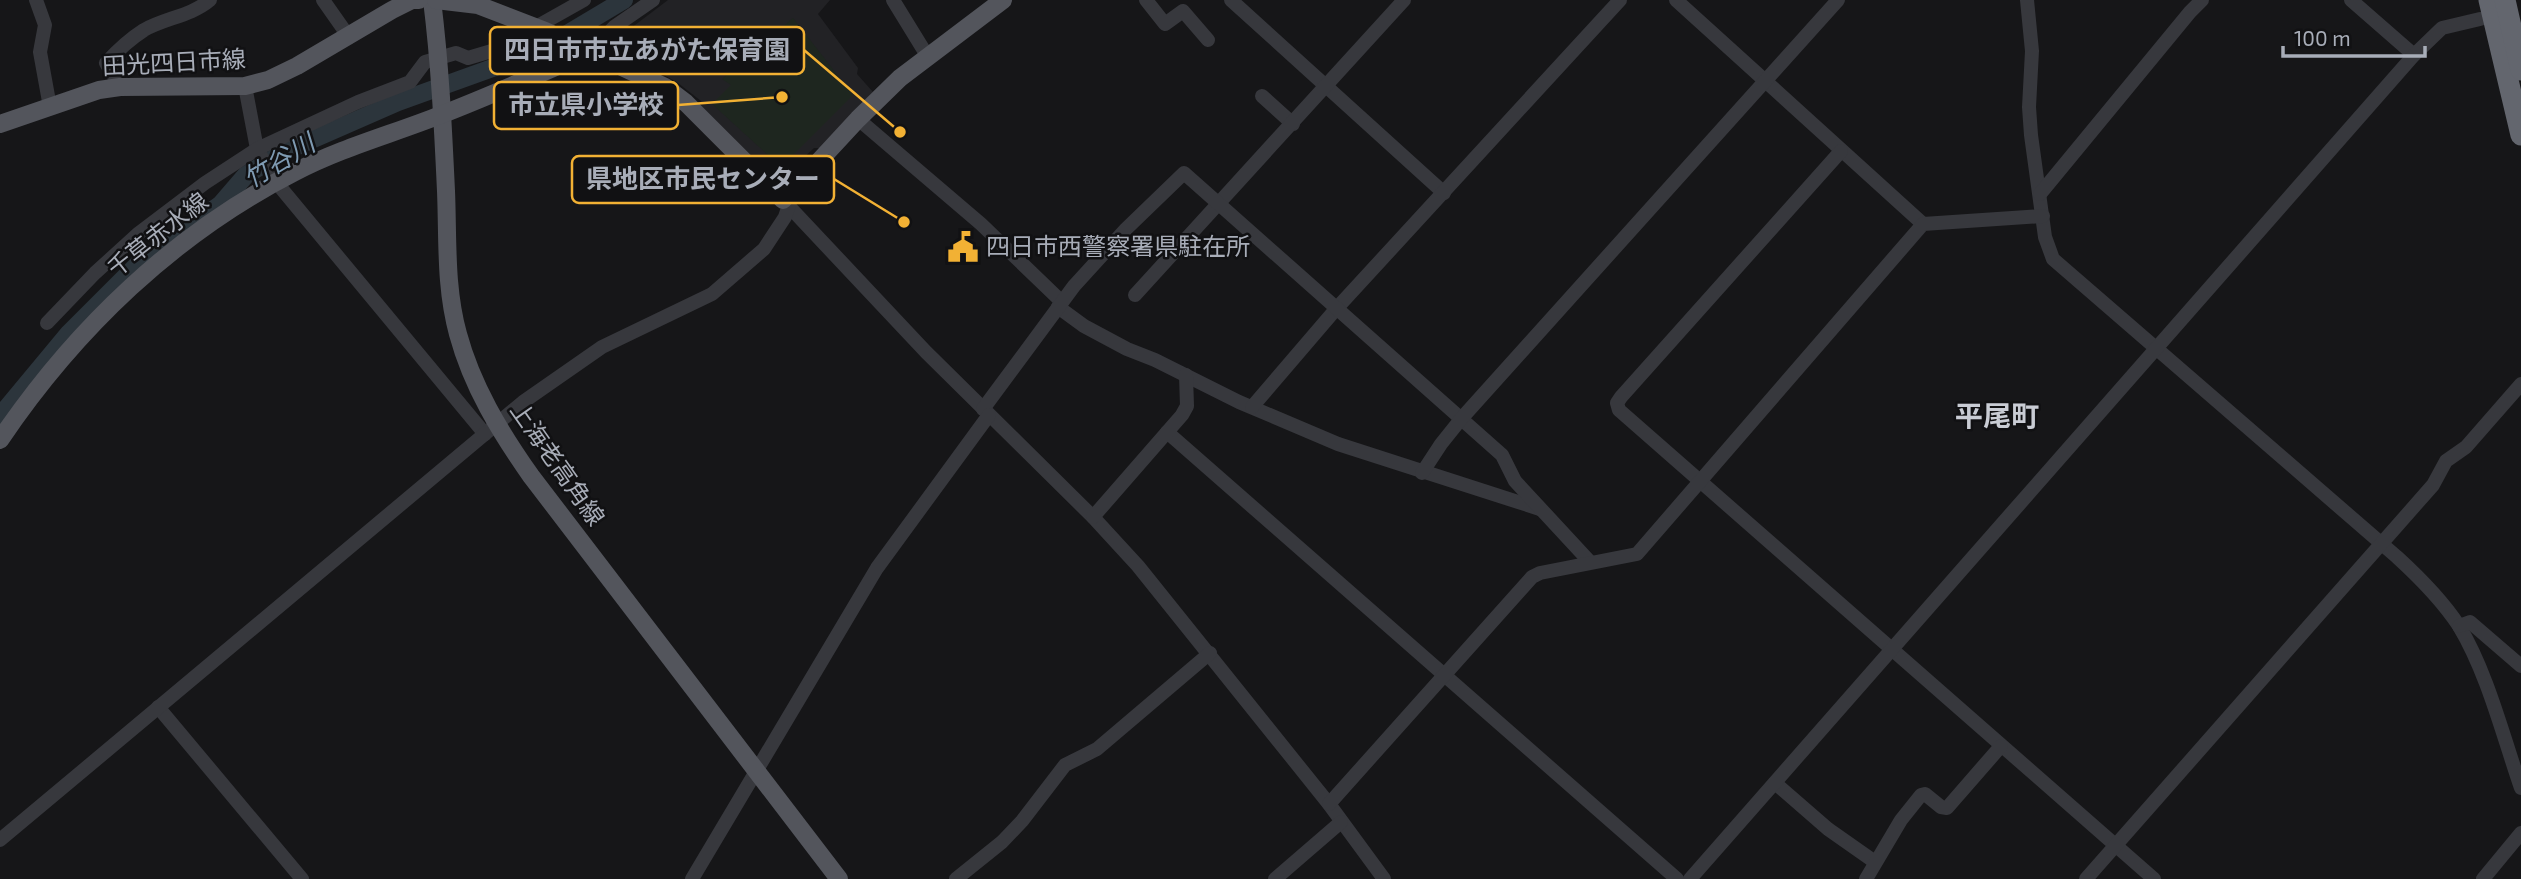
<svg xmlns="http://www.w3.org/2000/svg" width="2521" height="879" font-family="'Exo 2','Noto Sans JP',sans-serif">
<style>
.built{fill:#222225}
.green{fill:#1e261f}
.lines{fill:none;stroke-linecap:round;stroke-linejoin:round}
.river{stroke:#2c353c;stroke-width:18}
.minor{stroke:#37383d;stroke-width:14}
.major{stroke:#53555c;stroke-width:18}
.highway{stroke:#63666e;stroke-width:21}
.labels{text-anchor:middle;stroke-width:5;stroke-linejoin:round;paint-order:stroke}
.street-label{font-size:24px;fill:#a8adb8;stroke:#111113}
.poi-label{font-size:24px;fill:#a8adb8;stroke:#111113;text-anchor:start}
.water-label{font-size:26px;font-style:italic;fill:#7f9bb3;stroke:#111113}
.quarter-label{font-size:28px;font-weight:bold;fill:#c9ccd4;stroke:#111113}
.leader{fill:none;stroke:#f2b134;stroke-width:2.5}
.callout-dot{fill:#f2b134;stroke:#111113;stroke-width:2.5}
.callout{fill:#111113;stroke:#f2b134;stroke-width:2.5}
.callout-label{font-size:26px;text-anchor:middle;font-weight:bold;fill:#a8adb8}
</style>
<rect width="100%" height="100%" fill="#161618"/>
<polygon class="built" points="668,0 830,0 818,14 858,68 857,74 873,92 820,148 814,148 797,164 797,173 782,187 698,106 701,101 678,83 610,44"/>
<polygon class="green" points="793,18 853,95 781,167 712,104 731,85 722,79"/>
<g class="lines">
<polyline class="river" points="0,416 69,333 140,262 221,204 246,175 286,151 398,102 509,62 547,46 624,0"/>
<g class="minor">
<polyline points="36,0 45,25 40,52 50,107"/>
<polyline points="323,0 349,37"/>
<polyline points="893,0 928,57"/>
<polyline points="1146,0 1165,24 1183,11 1208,40"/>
<polyline points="1231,0 1444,193"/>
<polyline points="1676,0 1923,224"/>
<path d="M 2027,0 L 2032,51 L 2029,107 L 2031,135 L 2045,237 L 2053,259 L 2397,557 C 2420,578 2442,600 2459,626 C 2487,672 2503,736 2521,788"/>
<polyline points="2351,0 2414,55"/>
<polyline points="590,52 614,27 653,0"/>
<polyline points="245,86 257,149 276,182 485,434"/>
<path d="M 120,87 L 106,63 C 117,51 130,39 144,30 C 165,18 191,16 210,0"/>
<polyline points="1262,96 1293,124"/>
<polyline points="858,119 981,224 1062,302"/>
<polyline points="1841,151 1621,397 1617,403 1619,410 2154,879"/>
<polyline points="2040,194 2190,12 2202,0"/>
<polyline points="784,201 926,352 1093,517 1138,566 1329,804 1384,879"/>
<polyline points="1135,295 1404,0"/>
<polyline points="1058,307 1084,326 1127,349 1155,360 1239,402 1338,444 1540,509"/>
<polyline points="47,323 95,273 139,233 205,183 257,149 358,102 410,82 425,62 456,53 468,58 495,50 584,0"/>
<polyline points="1252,407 1336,309 1620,0"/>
<polyline points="983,409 1074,286 1126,229 1184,173 1502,455 1515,481 1590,562"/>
<polyline points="1167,432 1677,879"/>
<polyline points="1422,473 1441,444 1461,419 1838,0"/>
<polyline points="1093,517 1182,415 1187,406 1186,375"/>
<polyline points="2459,626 2470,622 2521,666"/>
<polyline points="158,707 302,879"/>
<polyline points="1775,783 1828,829 1875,862"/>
<polyline points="1329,804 1532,577 1540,573 1637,554 1923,224 2043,216"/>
<polyline points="0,840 523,402 602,347 712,294 764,249 785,217 789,205"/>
<polyline points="692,879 877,568 989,415"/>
<polyline points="956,879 1002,842 1022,821 1065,765 1097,749 1210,653"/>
<polyline points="1275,879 1341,822"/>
<polyline points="1690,879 2414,55 2442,28 2480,19"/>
<polyline points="1866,879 1901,820 1921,795 1925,794 1941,807 1947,808 2001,746"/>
<polyline points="2086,879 2433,485 2446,461 2466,447 2521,384"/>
<polyline points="2483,879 2521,833"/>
</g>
<g class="major">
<path d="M 432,0 C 440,64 443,127 446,191 C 448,239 445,287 458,334 C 472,386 500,432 531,476 L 839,879"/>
<polyline points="436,0 478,5 545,31 665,87 686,103 783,200 858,119 900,78 1003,0"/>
<polyline points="0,124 99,90 120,87 245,86 268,80 297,66 392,10 412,0 419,0"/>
<path d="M 0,440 C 75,329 175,233 295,172 C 343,147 393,134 443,114 C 492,95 541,73 590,52"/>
</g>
<g class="highway">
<polyline points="2489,0 2521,135"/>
<polyline points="2505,0 2521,70"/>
</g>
</g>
<defs>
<symbol id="civic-bare" viewBox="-9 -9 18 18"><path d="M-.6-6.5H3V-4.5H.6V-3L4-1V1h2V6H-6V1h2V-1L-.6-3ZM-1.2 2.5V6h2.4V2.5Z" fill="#f2b134" stroke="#111113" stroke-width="2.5" paint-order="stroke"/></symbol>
</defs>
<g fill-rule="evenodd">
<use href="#civic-bare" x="941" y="225" width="44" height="44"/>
</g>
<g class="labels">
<g class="street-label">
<text transform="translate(174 63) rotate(-3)" y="8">田光四日市線</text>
<text transform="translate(158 235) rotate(-38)" y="8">千草赤水線</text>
<text transform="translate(557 464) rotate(55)" y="8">上海老高角線</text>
</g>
<g class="poi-label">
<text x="986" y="255">四日市西警察署県駐在所</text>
</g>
<g class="water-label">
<text transform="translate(279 161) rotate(-31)" y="9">竹谷川</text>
</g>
<g class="quarter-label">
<text x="1997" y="426">平尾町</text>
</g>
</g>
<path class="leader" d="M900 132L804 50M782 97L678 105M904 222L834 179"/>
<g class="callout-dot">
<circle cx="900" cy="132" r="7"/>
<circle cx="782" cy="97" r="7"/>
<circle cx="904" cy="222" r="7"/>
</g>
<g class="callout">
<rect x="490" y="27" width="314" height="47" rx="7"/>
<rect x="494" y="82" width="184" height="47" rx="7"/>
<rect x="572" y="156" width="262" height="47" rx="7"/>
</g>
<g class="callout-label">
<text x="647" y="59">四日市市立あがた保育園</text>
<text x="586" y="114">市立県小学校</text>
<text x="703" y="188">県地区市民センター</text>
</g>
<path d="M2283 46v10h142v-10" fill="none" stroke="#a8adb8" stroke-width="3.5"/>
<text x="2294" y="46" font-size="21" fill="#a8adb8" stroke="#111113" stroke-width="5" paint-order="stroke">100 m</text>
</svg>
